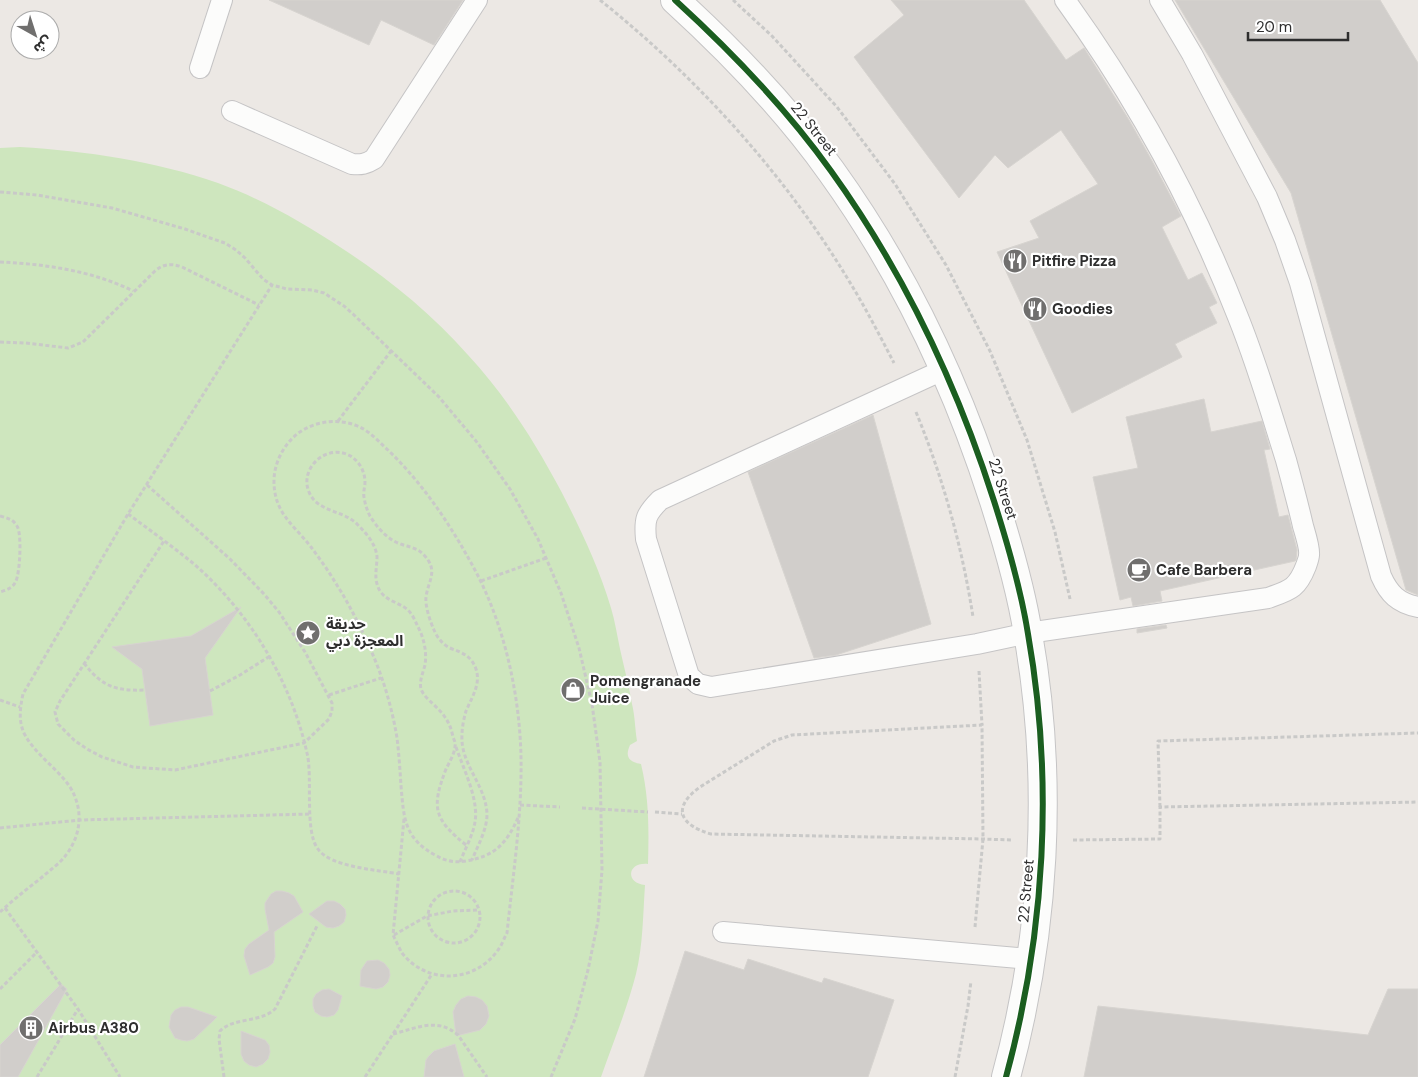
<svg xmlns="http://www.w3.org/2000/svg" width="1418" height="1077" font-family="'DM Sans','Noto Sans Arabic',sans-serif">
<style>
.green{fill:#cee6be}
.building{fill:#d1cecb;stroke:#d7d4d0}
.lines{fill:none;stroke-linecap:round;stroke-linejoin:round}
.service-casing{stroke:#c5c4c5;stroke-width:22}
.minor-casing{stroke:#c5c4c5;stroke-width:30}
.path{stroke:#c9c9c8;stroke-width:3;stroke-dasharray:4 2.5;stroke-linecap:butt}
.service{stroke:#fcfcfb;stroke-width:20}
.minor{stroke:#fcfcfb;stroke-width:28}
.cycleway-casing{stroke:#fff;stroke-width:9}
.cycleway{stroke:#1b5e20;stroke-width:6}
.labels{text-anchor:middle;stroke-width:4.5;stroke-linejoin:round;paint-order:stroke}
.street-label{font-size:15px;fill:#2e2e2e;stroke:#fff}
.poi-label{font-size:15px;font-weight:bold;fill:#2e2e2e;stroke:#fff;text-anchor:start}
</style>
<rect width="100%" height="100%" fill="#ece8e4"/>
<path class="green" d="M 20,147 C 86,151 155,161 218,183 C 262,199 304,223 343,249 C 389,279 432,314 468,355 C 506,396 535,442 561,491 C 580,528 599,567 611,608 C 615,621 617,635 620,649 C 624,667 629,686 632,704 C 635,716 635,729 637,741 L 630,745 C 625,756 628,762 641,764 C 649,797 649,830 648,864 C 627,862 625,883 645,885 C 643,914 643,946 636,974 C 627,1009 613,1043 601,1077 L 0,1077 L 0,148 Z"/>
<g class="building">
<polygon points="269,0 463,0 434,45 381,20 369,45"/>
<polygon points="891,0 1024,0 1066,60 1084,48 1129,120 1151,159 1181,216 1162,227 1188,280 1202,273 1217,303 1209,307 1217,323 1175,344 1182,357 1072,413 997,252 1039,238 1030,221 1098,184 1061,130 1008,168 995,155 959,198 854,57 904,15"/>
<polygon points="1175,0 1380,0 1418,63 1418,595 1406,590 1291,193"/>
<polygon points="1204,399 1211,432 1262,421 1270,449 1264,450 1279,517 1288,515 1297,550 1296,560 1295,561 1160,591 1162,601 1133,606 1131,597 1120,600 1093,477 1138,468 1126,417"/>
<polygon points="873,415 931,624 836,655 814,658 748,472"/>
<polygon points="241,607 205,658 213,715 150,726 142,669 112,647 191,636"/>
<polygon points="1166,625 1167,628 1137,633 1137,629"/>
<polygon points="276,891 282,891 289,893 294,896 303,912 274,932 275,957 273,963 268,967 250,975 244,956 245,949 249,944 269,930 265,909 265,903 271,894"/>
<polygon points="327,901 334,901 340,904 345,909 346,915 344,922 339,926 333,928 326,927 309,914"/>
<polygon points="685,951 744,970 748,959 822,983 824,978 894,1000 868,1077 644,1077"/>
<polygon points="378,960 384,963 389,969 390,975 388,982 383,987 376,989 360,986 361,970 367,961"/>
<polygon points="61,984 67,989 18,1077 0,1077 0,1045"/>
<polygon points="329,989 342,996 338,1010 334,1015 327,1017 321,1016 315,1012 313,1006 313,999 316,994 322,990"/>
<polygon points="1388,989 1418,989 1418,1077 1084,1077 1098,1006 1368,1035"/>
<polygon points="468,996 476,997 482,1000 487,1006 489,1016 486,1024 480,1030 456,1036 453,1012 456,1005 461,999"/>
<polygon points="181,1007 188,1007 217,1017 194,1039 187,1041 181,1040 175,1038 169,1027 171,1015 175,1010"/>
<polygon points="241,1031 265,1040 269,1045 270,1052 268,1059 263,1064 256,1067 249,1065 244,1061 241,1054"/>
<polygon points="455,1044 464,1077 424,1077 426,1060 429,1056 434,1051"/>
</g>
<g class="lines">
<defs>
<g id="service">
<path d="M 1160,0 L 1192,54 L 1267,197 L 1285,240 L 1300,283 L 1381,576 C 1389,594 1398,603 1418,607"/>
<polyline points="200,68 222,0"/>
<path d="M 232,111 L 352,164 C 361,165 366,164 374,159 L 477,0"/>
<path d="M 943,370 L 660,500 C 646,514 644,519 646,539 L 689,676 L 698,684 L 711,687 L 977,644 L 1028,633 L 1268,598 C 1290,590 1297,589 1306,566 C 1307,563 1309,558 1309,555 C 1310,548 1305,533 1303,526 C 1298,504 1292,482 1286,460 C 1271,412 1257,364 1238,317 C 1194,204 1136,98 1065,0"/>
<polyline points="723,932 1030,959"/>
</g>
<path id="minor" d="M 675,0 C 732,52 786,108 831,171 C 903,271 957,385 994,501 C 1008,545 1021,589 1028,634 C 1054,781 1045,934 1006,1077"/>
</defs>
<use href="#service" class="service-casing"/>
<use href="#minor" class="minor-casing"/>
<g class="path">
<path d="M 600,0 C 696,77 782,171 846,276 C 864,305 879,334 894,363"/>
<polyline points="733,0 772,36 837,107 895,184 946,265 990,351 1027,440 1055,532 1070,599"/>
<polyline points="0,192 37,195 112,208 185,229 213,239 225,243 236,250 245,258 263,279 272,285 287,289 312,290 324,293 344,306 353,314 439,397 476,441 510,489 538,539 546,558 561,593 579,648 592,704 600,762 602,870 598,921 588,970 575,1019 551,1077"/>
<path d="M 0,262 C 45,264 93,271 133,291"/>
<path d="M 0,342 L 25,343 L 68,348 L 83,342 L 155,271 C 163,264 171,263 182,267 L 259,305"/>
<path d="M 916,412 C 943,478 962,546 973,617"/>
<polyline points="338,421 391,351"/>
<polyline points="147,485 230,559 264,594 279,612 305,652 332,703 332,711 329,719 304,743 175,770 133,767 102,757 87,749 74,740 58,724 55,712 60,701 164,541"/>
<path d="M 128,514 C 150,530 173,547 194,564 C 250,613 291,681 307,753 C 313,777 304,831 318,849 C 330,867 378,870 399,874"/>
<path d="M 0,516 C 7,518 13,519 17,526 C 22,533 20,572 16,581 C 13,588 7,590 0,592"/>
<polyline points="481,581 546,558"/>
<path d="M 84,663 C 102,687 116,691 145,690"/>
<polyline points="979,671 982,725"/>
<polyline points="210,691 240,675 270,656"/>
<polyline points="329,695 381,678"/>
<polyline points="0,700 20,707"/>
<path d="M 456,747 C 463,768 479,799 475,822 C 473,835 465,849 460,862"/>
<polyline points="520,805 560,807"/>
<polyline points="1160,807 1158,741 1418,733"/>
<polyline points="582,808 648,812"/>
<polyline points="655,812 682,814"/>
<path d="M 404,819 L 393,935 C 396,941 399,948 402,953 C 427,985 475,983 498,950 C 502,945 504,938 507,933 C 513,875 522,816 521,758 C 520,697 505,627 476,572 C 452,527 425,486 388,450 C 378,441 369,430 355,425 C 338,419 318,421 303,430 C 286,440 274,461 274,481 C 274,513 293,524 311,547 C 319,558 328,570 335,582 C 348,602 359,624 369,646 C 382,674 392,707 397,738 C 399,754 400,770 401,786 C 404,819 404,839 437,856 C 445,861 456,863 466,861 C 495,856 506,844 518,818"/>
<polyline points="0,828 80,820 310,814"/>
<polyline points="1073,840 1160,839 1160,807 1418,802"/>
<path d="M 466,845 C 434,819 431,808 446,769 C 449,763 455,753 455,746 C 456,743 454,740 453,737 C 450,722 444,714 433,704 C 429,700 423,695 421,689 C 419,681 423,673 425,665 C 427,652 424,638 418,627 C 415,620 411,611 404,607 C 396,602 386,600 380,591 C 373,579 377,569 377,557 C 376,544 366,533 357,524 C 343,510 317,512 309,492 C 300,471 321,448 343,453 C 356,456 365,469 365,482 C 365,487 363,492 364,497 C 365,504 367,510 370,516 C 376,526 386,538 398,543 C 407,547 417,547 424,555 C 439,571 428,581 426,597 C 425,606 430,621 434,630 C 437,637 443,645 450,648 C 462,653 471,655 476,669 C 481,684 472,697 466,711 C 464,718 462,727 462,735 C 460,764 486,785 487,814 C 487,830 478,845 472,860"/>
<circle cx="454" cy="917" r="26"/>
<polyline points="5,908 78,1009 120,1077"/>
<path d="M 0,912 C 13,900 27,889 41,878 C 47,873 53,868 59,863 C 80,842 86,813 70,787 C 57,768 36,755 25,735 C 18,722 20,708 23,694 L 128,514 L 272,285"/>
<path d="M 975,927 L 983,839 L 982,725 L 792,735 L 774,741 L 700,787 C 671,808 680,825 711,834 L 983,839 L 1012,840"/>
<polyline points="394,935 427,916 453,911 479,910"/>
<polyline points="0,989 37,952"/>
<path d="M 393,1034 C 417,1028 437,1017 458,1035 L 487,1077"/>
<polyline points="37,1077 78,1009"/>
<path d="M 224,1077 L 219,1039 L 220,1031 C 234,1017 260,1023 275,1009 L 317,926"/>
<polyline points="365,1077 432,974"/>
<polyline points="955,1077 968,1006 971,981"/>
</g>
<use href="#service" class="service"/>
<use href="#minor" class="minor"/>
<defs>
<path id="cycleway" d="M 675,0 C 732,52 786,108 831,171 C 903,271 957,385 994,501 C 1008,545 1021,589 1028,634 C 1054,781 1045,934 1006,1077"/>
</defs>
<use href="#cycleway" class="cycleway-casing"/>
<use href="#cycleway" class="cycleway"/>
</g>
<defs>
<symbol id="restaurant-disc" viewBox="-11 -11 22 22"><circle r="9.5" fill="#706f6e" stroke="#fff"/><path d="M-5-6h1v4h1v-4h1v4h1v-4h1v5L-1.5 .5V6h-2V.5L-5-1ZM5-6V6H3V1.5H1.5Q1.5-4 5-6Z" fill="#fff"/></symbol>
<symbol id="cafe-disc" viewBox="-11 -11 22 22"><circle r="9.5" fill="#706f6e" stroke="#fff"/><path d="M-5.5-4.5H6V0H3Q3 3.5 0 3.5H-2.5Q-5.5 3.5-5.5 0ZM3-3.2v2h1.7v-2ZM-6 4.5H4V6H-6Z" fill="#fff"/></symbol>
<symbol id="sight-disc" viewBox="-11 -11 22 22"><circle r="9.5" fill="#706f6e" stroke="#fff"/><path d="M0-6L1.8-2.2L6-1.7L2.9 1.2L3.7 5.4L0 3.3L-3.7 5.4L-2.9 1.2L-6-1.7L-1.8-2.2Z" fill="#fff"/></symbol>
<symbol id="shop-disc" viewBox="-11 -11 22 22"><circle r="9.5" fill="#706f6e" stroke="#fff"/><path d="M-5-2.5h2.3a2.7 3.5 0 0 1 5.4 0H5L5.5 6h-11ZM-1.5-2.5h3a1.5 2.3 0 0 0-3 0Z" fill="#fff"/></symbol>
<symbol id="building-disc" viewBox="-11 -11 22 22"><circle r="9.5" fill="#706f6e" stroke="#fff"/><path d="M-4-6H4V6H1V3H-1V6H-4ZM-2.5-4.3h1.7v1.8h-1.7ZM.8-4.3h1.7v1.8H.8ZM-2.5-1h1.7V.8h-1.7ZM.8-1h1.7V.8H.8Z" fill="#fff"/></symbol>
</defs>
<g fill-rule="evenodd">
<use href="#restaurant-disc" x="1001" y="247" width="28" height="28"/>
<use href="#restaurant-disc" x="1021" y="295" width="28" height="28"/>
<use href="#cafe-disc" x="1125" y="556" width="28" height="28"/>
<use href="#sight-disc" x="294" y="619" width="28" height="28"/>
<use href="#shop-disc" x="559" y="676" width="28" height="28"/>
<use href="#building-disc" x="17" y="1014" width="28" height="28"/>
</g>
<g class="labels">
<g class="street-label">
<text transform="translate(814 129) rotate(51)" y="5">22 Street</text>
<text transform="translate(1003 489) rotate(72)" y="5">22 Street</text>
<text transform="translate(1026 891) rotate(-85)" y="5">22 Street</text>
</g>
<g class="poi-label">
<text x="1032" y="266">Pitfire Pizza</text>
<text x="1052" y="314">Goodies</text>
<text x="1156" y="575">Cafe Barbera</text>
<text x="326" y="629">حديقة<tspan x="326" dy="17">المعجزة دبي</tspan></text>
<text x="590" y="686">Pomengranade<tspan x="590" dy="17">Juice</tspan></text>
<text x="48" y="1033">Airbus A380</text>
</g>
</g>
<g transform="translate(35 35) rotate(141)"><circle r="24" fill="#ffffff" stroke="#ababab"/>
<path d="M0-4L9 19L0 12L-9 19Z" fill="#706f6e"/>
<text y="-8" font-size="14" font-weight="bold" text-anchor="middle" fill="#2e2e2e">ش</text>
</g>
<path d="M1248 32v8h100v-8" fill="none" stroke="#2e2e2e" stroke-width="2.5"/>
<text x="1256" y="32" font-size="15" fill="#2e2e2e" stroke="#ffffff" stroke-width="4" paint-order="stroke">20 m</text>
</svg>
